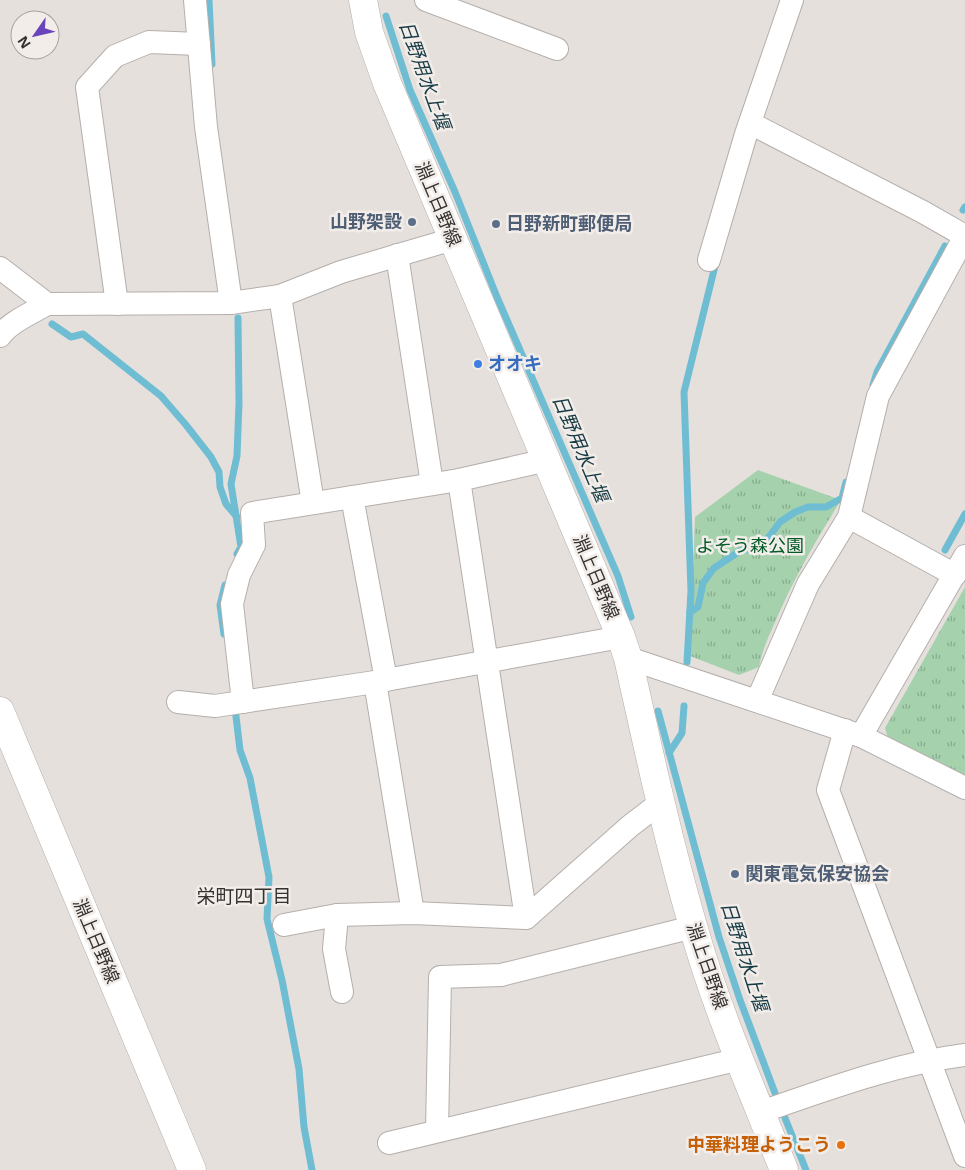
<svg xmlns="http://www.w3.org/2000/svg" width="965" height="1170" font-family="'Open Sans','Noto Sans JP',sans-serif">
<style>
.park{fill:url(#park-tufts)}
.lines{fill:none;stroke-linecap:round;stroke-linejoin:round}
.stream{stroke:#6fbdd3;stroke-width:7}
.minor-casing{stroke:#b5afac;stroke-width:24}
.major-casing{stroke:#b5afac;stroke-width:29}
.minor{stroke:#fff;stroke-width:22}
.major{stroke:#fff;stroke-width:28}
.service-dot{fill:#5c6f8a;stroke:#f3edea;stroke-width:2}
.shop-dot{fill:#3f7fe0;stroke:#f3edea;stroke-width:2}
.food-dot{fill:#e8710a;stroke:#f3edea;stroke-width:2}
.labels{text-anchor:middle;stroke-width:5;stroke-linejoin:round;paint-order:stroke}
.street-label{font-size:18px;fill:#343230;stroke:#f3edea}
.service-label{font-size:18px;font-weight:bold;fill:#4e5e75;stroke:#f3edea;text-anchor:start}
.shop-label{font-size:18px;font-weight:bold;fill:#366cbe;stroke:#f3edea;text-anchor:start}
.park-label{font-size:18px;fill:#015b26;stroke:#f3edea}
.food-label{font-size:18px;font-weight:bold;fill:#c56008;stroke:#f3edea;text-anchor:end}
.water-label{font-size:19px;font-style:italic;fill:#163b45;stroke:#f3edea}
.neighbourhood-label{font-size:19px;fill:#343230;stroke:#f3edea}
</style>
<defs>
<pattern id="park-tufts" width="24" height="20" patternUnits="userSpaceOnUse" patternTransform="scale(1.25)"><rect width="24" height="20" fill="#a5d2ad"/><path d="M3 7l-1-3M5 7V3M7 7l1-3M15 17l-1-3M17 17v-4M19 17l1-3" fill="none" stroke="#87ab8d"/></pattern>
</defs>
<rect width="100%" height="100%" fill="#e6e0dd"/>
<g class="park">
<path d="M 758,470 L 841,500 C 817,539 794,578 776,620 C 769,636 762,650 759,667 L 739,675 L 690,656 L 695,517 Z"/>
<polygon points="965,587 965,776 888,738 885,728"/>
</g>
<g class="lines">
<g class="stream">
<polyline points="209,0 212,64"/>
<polyline points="386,16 410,90 455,192 497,297 618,576 631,617"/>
<polyline points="963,210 965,207"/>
<polyline points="52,324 71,337 83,334 161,396 186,425 211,457 219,472 220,487 226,504 237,517"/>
<polyline points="873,385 877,372 945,246"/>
<polyline points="945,550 965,514"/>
<polyline points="237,554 241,547 231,484 237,456 239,403 238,318"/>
<polyline points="690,612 698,607 703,583 714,568 740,551 757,547 769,537 780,522 795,512 808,507 826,507 842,498 846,482"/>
<polyline points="224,634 220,605 225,585"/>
<polyline points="687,662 691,591 684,392 716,262"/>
<polyline points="235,708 240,750 250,778 269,877 267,919 282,980 299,1069 304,1127 312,1170"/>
<polyline points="658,711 719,937 740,1000 775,1093"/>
<polyline points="669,753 682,733 684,706"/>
<polyline points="785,1118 806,1170"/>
</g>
<defs>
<g id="minor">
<polyline points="195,0 206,127 231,303"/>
<polyline points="426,0 557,49"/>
<polyline points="750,123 923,212 965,236"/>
<polyline points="397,255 432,484"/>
<polyline points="709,260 746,134 792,0"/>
<polyline points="0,268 47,304"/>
<polyline points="280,296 313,503"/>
<polyline points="117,304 87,87 115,56 149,42 199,44"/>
<path d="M 0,336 C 10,322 32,313 47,304 L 231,303 L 280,296 L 341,272 L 453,239"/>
<polyline points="459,480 526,918"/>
<polyline points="352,497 386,680"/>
<polyline points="849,517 955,575"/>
<polyline points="628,658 861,736 965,788"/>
<polyline points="375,682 413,913"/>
<polyline points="757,701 808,584 849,517 878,396 965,236"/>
<polyline points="178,702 215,706 375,682 621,637"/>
<polyline points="243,702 232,604 239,575 254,545 252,513 459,480 547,460"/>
<polyline points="845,730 828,790 965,1156"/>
<polyline points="861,736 965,556"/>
<polyline points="337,915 334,949 342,992"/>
<polyline points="284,925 337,915 413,913 526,918 630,826 660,803"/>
<path d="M 761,1112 C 828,1089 894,1064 965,1055"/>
<polyline points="437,1131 440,977 501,975 693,927"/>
<polyline points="389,1143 740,1059"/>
</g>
<g id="major">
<path d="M 363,0 L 369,32 L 387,83 L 621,637 L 628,658 C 648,748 667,837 693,926 C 716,1009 752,1090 784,1170"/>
<polyline points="0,711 192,1170"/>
</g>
</defs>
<use href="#minor" class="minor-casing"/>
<use href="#major" class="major-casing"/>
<use href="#minor" class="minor"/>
<use href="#major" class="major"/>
</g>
<g class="service-dot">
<circle cx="412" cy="222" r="5"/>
<circle cx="496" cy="224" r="5"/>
<circle cx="735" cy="874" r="5"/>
</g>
<circle class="shop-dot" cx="478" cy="364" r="5"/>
<circle class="food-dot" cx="841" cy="1145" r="5"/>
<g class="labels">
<g class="street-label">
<text transform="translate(438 204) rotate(67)" y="6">淵上日野線</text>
<text transform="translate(596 577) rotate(67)" y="6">淵上日野線</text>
<text transform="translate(96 941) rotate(67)" y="6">淵上日野線</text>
<text transform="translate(707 966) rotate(71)" y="6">淵上日野線</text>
</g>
<g class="service-label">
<text x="402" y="228" text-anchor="end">山野架設</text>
<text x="506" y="230">日野新町郵便局</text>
<text x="745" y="880">関東電気保安協会</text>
</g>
<g class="shop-label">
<text x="488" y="370">オオキ</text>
</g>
<g class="park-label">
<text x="750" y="552">よそう森公園</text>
</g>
<g class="food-label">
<text x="831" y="1151">中華料理ようこう</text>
</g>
<g class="water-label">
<text transform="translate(425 75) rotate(70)" y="7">日野用水上堰</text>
<text transform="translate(581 448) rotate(67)" y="7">日野用水上堰</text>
<text transform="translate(745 956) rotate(72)" y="7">日野用水上堰</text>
</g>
<g class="neighbourhood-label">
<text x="244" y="903">栄町四丁目</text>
</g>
</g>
<g transform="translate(35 35) rotate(236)"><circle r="24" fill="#f3edea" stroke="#a7a2a0"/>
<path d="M0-4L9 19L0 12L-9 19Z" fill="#6a44bc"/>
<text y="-8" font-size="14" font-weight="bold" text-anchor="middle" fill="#343230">N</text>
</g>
</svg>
